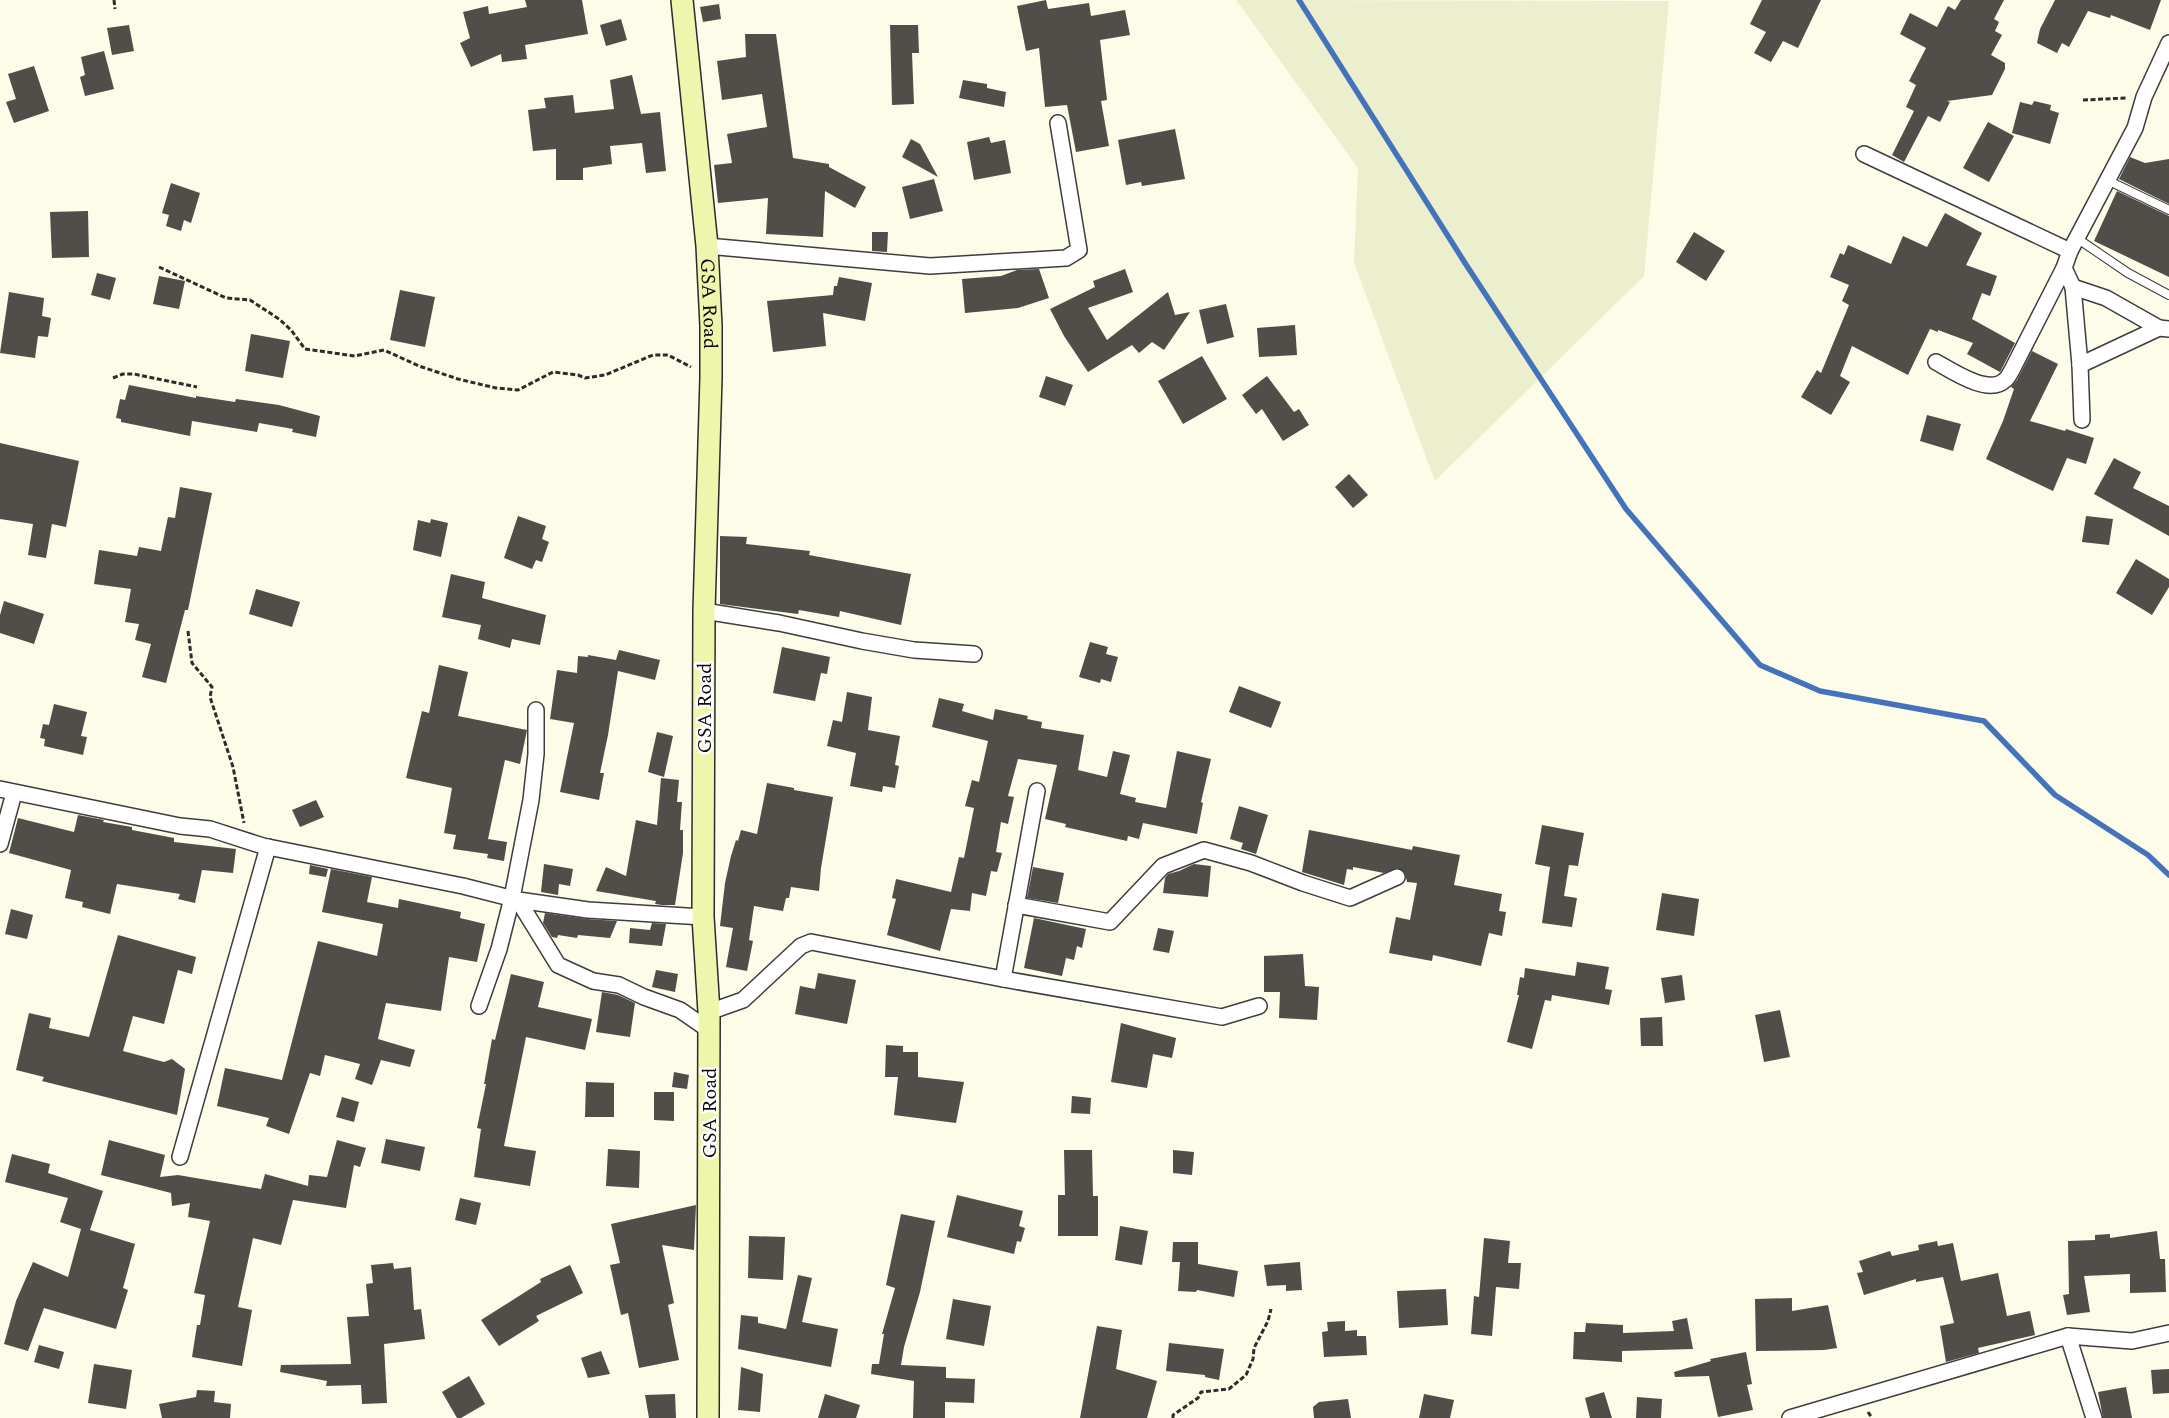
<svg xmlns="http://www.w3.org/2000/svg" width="2169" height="1418" font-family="Spectral,serif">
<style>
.farmland{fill:#ebefcd}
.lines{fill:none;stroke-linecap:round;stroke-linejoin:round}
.stream{stroke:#4473bb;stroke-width:5.5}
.building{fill:#514d48}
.lane-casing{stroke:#3d3d3d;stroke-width:10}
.street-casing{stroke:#3d3d3d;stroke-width:18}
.secondary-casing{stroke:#2c2c2c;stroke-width:24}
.path{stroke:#2c2c2c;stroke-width:3;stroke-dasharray:5 2.5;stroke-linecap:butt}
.lane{stroke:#fff;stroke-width:8}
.street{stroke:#fff;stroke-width:15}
.secondary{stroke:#eef5ac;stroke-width:21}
.labels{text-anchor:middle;stroke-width:5;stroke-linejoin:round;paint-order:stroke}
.street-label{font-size:20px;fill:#0a0a0a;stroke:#fff}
</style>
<rect width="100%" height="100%" fill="#fcfce9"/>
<polygon class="farmland" points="1236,0 1669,1 1644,276 1435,481 1354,263 1358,168"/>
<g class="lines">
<polyline class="stream" points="1299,0 1465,263 1626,509 1760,665 1820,691 1984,721 2055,795 2148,855 2169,875"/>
</g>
<g class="building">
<polygon points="525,0 582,0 588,34 525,45 527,59 502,62 501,54 471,67 460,43 470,38 463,12 488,6 489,14 527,7"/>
<polygon points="1046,0 1048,9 1089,3 1091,16 1125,10 1130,35 1100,40 1107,100 1101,101 1109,146 1076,152 1067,105 1045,107 1039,48 1026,51 1017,6"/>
<polygon points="1762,0 1821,0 1798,48 1783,41 1771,62 1754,53 1766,32 1750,24"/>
<polygon points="1961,0 2004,0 1994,19 1999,22 1995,31 2002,35 1991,55 2005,63 2005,69 1992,95 1947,101 1950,102 1940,122 1928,116 1904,162 1892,155 1914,111 1906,107 1916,85 1909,81 1926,48 1900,34 1910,13 1937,27 1948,6 1955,10"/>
<polygon points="2055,0 2161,0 2150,30 2111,15 2110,18 2088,11 2069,47 2062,43 2057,53 2037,43 2040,29"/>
<polygon points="719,4 721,19 703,22 700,7"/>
<polygon points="621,19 627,40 606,46 600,25"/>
<polygon points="129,25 134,51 112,55 107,28"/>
<polygon points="890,25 918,25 919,53 912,53 914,104 892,105"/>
<polygon points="745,34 776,34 793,158 829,164 829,167 866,187 855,208 825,191 823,237 766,234 768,198 718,203 714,165 732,163 727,134 767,127 762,94 722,100 717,61 746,57"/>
<polygon points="104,51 114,89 85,96 80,77 85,75 81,57"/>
<polygon points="34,66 49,111 14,123 6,102 16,99 8,74"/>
<polygon points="632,75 641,114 660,112 666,171 646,173 642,143 610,146 612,164 583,168 583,180 556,180 556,149 533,151 528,110 546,108 544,98 573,95 575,113 614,109 610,80"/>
<polygon points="963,80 987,84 987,88 1006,92 1004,107 959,98"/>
<polygon points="2034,101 2051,105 2050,110 2059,113 2050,144 2012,133 2020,102 2032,105"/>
<polygon points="1988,122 2014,136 1989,182 1963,168"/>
<polygon points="1175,129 1185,179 1142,186 1141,182 1126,185 1118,140"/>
<polygon points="989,137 991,143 1005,140 1011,173 974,180 967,142"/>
<polygon points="911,139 920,144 938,177 902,157"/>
<polygon points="2130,157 2145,163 2169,159 2169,204 2119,179"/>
<polygon points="934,179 943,211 910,219 902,187"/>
<polygon points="171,183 200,193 191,223 184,220 181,231 166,226 169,215 162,213"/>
<polygon points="2117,191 2169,216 2169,277 2094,241"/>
<polygon points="88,211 89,257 52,258 50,212"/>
<polygon points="1945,213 1982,233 1966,265 1997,276 1990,296 1982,293 1972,319 2015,343 2000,372 1967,354 1973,343 1938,330 1938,332 1930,329 1908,375 1852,346 1840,376 1850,382 1831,415 1801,397 1817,370 1821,373 1849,305 1842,301 1849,285 1830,277 1840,253 1844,255 1848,245 1891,264 1903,236 1927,247"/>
<polygon points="872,232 888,232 887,252 872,251"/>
<polygon points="1694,232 1725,251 1706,281 1676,262"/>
<polygon points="1039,269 1049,298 1018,308 965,313 962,279 1001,276 1017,270"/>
<polygon points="1125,269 1133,292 1088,308 1107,340 1168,292 1175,315 1190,312 1164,350 1152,342 1139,353 1132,345 1088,372 1064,336 1050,309 1095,287 1093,281"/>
<polygon points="97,273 116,278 110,300 91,295"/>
<polygon points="159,276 185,281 179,309 153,304"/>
<polygon points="839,277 872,283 865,321 823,313 826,346 773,352 767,301 833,295 834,286 837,286"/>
<polygon points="400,290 435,297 425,347 390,340"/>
<polygon points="9,292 44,298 42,316 51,318 48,337 38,336 35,358 0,353"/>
<polygon points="1226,304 1234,337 1207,344 1199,310"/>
<polygon points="1295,325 1297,355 1259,357 1257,328"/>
<polygon points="251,334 290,341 283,378 245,371"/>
<polygon points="2032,351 2058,364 2030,421 2065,431 2066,429 2094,438 2086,464 2067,458 2053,491 1986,459 2003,421 2014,389 2011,387 2017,380"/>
<polygon points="1202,356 1227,399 1183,424 1158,381"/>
<polygon points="1046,376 1073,385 1065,406 1039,397"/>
<polygon points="1267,376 1294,412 1299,409 1309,425 1283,441 1262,409 1256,414 1242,395"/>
<polygon points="129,385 196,398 196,396 235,402 236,399 279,405 320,416 316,437 292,432 293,429 259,423 257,432 192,421 190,436 121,422 121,419 116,418 120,399 125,400"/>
<polygon points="1927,415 1961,424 1953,451 1920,441"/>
<polygon points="0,443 79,461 66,527 52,524 46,558 28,555 33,524 0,519"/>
<polygon points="2114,458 2141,472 2133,488 2169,506 2169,536 2094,494"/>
<polygon points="1349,474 1368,495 1353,508 1335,487"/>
<polygon points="180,487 212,493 188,610 185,610 166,683 142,677 151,644 135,640 139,624 125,622 131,589 94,584 99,550 137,556 139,547 161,551 168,517 175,518"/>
<polygon points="518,516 546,526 542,539 549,542 542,562 536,560 532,569 504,558"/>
<polygon points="2086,516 2113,519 2109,545 2082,542"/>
<polygon points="431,519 448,523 441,557 413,550 418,520 430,523"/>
<polygon points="720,536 747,537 746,544 810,551 809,555 911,574 901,625 840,611 839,617 799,610 798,614 720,604"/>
<polygon points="2136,559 2169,579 2169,587 2152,615 2116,593"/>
<polygon points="451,574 485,582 482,598 546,615 540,645 512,639 510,648 478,639 481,625 442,617"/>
<polygon points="256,589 300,602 292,627 249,614"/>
<polygon points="4,601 44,614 34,644 0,633 0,615"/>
<polygon points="1090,642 1108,647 1106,654 1118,657 1111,682 1101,679 1100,683 1079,677"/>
<polygon points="782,647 830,657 827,674 821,673 815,701 773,693"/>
<polygon points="619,650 660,660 655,680 618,671 608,735 600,773 604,773 599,800 560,792 574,723 550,719 557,670 577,673 578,656 588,657 588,655 616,660"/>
<polygon points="439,665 468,672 458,716 527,730 520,764 505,760 488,839 507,842 504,861 487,858 488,854 453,849 456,835 444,833 452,788 406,778 422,711 429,713"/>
<polygon points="1239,686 1281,702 1271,728 1229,712"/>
<polygon points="847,692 872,697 868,730 900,736 895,765 899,766 895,788 883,786 882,792 850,786 856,753 827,746 833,720 842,722"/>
<polygon points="939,698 964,704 962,711 993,720 995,709 1028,716 1027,719 1042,722 1041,728 1084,735 1078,770 1107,777 1113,751 1130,755 1120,794 1136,798 1135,802 1166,808 1177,751 1211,759 1201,802 1203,803 1197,834 1143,823 1139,839 1128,836 1127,841 1065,827 1066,824 1045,819 1057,765 1018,759 1008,796 1014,797 1008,824 1001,822 996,852 1002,853 997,872 991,871 986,896 972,893 970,911 951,909 940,951 887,935 896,899 892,898 896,879 951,892 959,857 964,858 974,808 965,806 972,780 979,782 988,741 932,727"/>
<polygon points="54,704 87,712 81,736 87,737 83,755 44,746 45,739 40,738 43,724 49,725"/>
<polygon points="657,732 673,736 664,777 648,772"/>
<polygon points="661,778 679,780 677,802 682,802 680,830 683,830 683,853 675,905 662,905 655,904 656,901 596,891 606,867 626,876 636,820 657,825"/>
<polygon points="767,783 794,788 794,790 833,797 821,868 819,891 791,887 789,898 786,898 783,911 754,906 749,940 753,941 747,971 726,967 733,928 720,926 725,883 731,856 736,840 738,841 741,830 757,834"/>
<polygon points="316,800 324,817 300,827 292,810"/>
<polygon points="1239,806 1268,815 1256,854 1241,849 1243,843 1230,839"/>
<polygon points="78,815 104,820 103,822 132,827 132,830 174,838 174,842 236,849 233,873 202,870 195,903 178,899 180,894 117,884 110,914 82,907 83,902 65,898 71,870 9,853 18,818 74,832"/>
<polygon points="1542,825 1584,833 1578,866 1569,865 1564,896 1577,898 1572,927 1542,923 1550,867 1535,864"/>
<polygon points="1309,830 1412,850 1413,846 1460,855 1454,885 1502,894 1499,911 1506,912 1502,936 1489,933 1481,966 1433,955 1432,961 1389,953 1396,917 1410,920 1417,883 1407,882 1405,873 1397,868 1384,873 1353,867 1353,870 1347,869 1344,885 1302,872"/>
<polygon points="544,864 573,869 570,886 559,884 558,895 541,892"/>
<polygon points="1194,864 1211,866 1208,897 1163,893 1165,878 1168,874 1179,871"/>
<polygon points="310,865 328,869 326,877 309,874"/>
<polygon points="1033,867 1064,873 1058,903 1027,898"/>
<polygon points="331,869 372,877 367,902 398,908 399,899 461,912 460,918 485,924 477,962 449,957 441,1011 386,1003 378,1039 415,1050 410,1067 381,1060 372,1085 355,1079 360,1064 325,1055 320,1076 310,1073 289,1134 266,1126 269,1118 217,1106 225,1068 282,1080 318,941 377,956 383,924 322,912"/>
<polygon points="1662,893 1699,899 1694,936 1656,930"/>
<polygon points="11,909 33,915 27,939 5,934"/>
<polygon points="545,913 587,919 617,921 610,938 578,935 577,938 558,935 557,938 552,937 543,923"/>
<polygon points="1034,918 1086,929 1082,948 1077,946 1074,960 1066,958 1062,976 1024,968"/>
<polygon points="652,923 666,924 662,946 629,943 630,928 650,930"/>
<polygon points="1158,928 1174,931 1169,953 1153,950"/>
<polygon points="118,935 196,957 192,974 178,970 164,1024 133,1016 123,1051 164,1062 172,1059 185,1069 177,1115 42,1081 44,1077 16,1070 29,1013 51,1018 49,1028 89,1037"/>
<polygon points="1303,954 1305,986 1319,987 1317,1020 1279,1018 1280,992 1264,992 1264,956"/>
<polygon points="1577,962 1609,967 1605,989 1612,990 1609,1005 1552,995 1551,1001 1545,1000 1532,1049 1507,1042 1519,995 1517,995 1520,977 1524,978 1525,968 1575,976"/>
<polygon points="656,970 678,974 675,992 652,987"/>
<polygon points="818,973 856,980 847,1024 795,1014 800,986 815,989"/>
<polygon points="511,974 544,982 538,1007 592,1019 585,1050 526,1037 504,1146 536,1151 530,1186 474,1177 481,1129 477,1128 486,1084 484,1084 492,1039 495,1040"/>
<polygon points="1682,975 1685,1000 1665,1003 1661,978"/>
<polygon points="602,992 618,995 635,1003 630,1037 596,1032"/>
<polygon points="1780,1010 1790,1057 1764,1062 1755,1015"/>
<polygon points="1662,1017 1663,1046 1641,1046 1640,1018"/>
<polygon points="1121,1023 1176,1038 1172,1058 1153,1054 1147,1088 1111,1082"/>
<polygon points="886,1045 903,1046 903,1052 918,1052 918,1077 964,1082 956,1123 894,1115 898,1077 885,1077"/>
<polygon points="674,1072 689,1075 687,1089 672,1087"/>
<polygon points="586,1082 614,1083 614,1117 585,1117"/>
<polygon points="654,1092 674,1092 674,1121 654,1120"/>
<polygon points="1072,1096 1091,1098 1090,1114 1071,1113"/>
<polygon points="342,1097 359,1102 354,1122 336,1117"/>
<polygon points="386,1139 425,1147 420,1171 381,1163"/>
<polygon points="109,1140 165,1155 160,1177 178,1175 261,1189 265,1174 308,1186 309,1175 327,1177 337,1140 366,1148 360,1167 354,1165 346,1208 293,1200 281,1245 253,1238 238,1307 252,1310 242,1366 192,1357 197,1325 200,1325 205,1295 194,1293 210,1221 188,1217 190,1203 172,1206 171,1193 101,1175"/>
<polygon points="608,1149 640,1151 639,1188 606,1186"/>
<polygon points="1064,1150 1092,1150 1093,1196 1098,1196 1098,1236 1058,1236 1058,1195 1065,1195"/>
<polygon points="1173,1150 1194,1152 1192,1175 1173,1173"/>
<polygon points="12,1154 50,1164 48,1173 103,1191 90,1230 135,1244 123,1288 128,1290 116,1329 44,1308 28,1351 4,1344 16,1301 33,1262 68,1277 81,1229 60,1222 68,1198 5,1182"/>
<polygon points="957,1195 1023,1211 1019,1226 1025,1228 1021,1242 1017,1241 1014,1254 947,1237"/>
<polygon points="460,1198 481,1203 476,1225 455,1220"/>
<polygon points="696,1205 694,1250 662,1245 674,1303 668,1305 679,1360 639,1368 628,1313 621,1315 610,1265 620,1263 611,1224"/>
<polygon points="901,1214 935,1221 920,1292 904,1347 901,1365 946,1367 946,1378 975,1379 974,1403 945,1402 945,1418 913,1418 914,1381 871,1374 872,1364 879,1364 884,1334 882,1334 895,1288 886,1285"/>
<polygon points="1120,1226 1148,1231 1142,1265 1115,1260"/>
<polygon points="2157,1231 2160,1259 2165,1259 2166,1292 2130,1293 2130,1274 2084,1276 2090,1312 2067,1315 2063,1295 2069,1294 2068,1241 2095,1240 2095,1235 2110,1234 2110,1238"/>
<polygon points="749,1236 785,1237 783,1280 748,1278"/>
<polygon points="1484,1238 1510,1241 1508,1263 1521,1263 1519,1289 1496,1287 1492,1336 1471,1334 1474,1296 1479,1297"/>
<polygon points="1937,1241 1938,1246 1953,1243 1961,1281 1998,1273 2007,1316 2030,1311 2035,1335 1978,1348 1979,1353 1946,1362 1940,1326 1954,1323 1943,1277 1916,1282 1916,1279 1864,1295 1857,1273 1863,1272 1859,1261 1890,1251 1892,1256 1919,1250 1918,1245"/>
<polygon points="1173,1242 1198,1242 1198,1264 1238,1271 1234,1297 1197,1290 1196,1292 1178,1291 1180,1262 1172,1262"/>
<polygon points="1300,1262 1302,1290 1286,1291 1286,1285 1267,1286 1264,1265"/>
<polygon points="393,1263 394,1269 411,1267 414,1310 421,1309 425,1339 384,1344 387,1403 362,1404 361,1385 326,1386 327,1381 280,1372 281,1365 351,1364 347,1317 369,1316 366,1284 373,1283 371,1265"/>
<polygon points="570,1265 583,1293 536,1316 539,1321 499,1346 481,1320 541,1282 540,1279"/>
<polygon points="798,1275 812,1278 802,1322 838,1329 831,1367 738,1349 741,1315 758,1317 758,1323 786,1329"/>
<polygon points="1446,1289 1448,1325 1399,1328 1397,1291"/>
<polygon points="1792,1298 1792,1311 1828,1305 1837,1348 1824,1350 1756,1351 1755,1299"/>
<polygon points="953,1299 991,1306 984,1346 946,1339"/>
<polygon points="1687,1318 1693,1349 1622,1351 1622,1362 1573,1359 1574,1332 1585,1332 1586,1323 1623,1325 1623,1333 1674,1331 1672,1321"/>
<polygon points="1345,1321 1345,1331 1357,1330 1357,1336 1366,1336 1367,1355 1324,1357 1322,1332 1328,1331 1327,1322"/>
<polygon points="1097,1326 1122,1330 1116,1369 1157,1381 1147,1418 1080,1418"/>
<polygon points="1169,1343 1224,1349 1219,1380 1205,1377 1205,1375 1166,1371"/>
<polygon points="39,1345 64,1352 59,1369 34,1362"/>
<polygon points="601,1351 610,1374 588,1378 581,1358"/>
<polygon points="1746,1352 1752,1384 1747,1385 1753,1410 1718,1417 1709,1376 1675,1377 1674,1372 1711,1361 1710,1359"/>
<polygon points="94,1364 132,1370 126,1409 88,1403"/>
<polygon points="741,1367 763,1374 760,1412 738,1410"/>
<polygon points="2169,1369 2169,1393 2153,1394 2151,1370"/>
<polygon points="469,1376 485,1404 461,1418 457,1418 442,1392"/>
<polygon points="2126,1387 2132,1418 2103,1418 2098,1392"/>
<polygon points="197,1390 215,1391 214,1402 231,1404 230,1418 162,1418 159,1404 196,1397"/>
<polygon points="1604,1392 1612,1418 1590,1418 1585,1398"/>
<polygon points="675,1394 676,1418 649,1418 645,1395"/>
<polygon points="825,1394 860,1405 856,1418 818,1418"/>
<polygon points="1424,1394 1454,1400 1450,1418 1419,1418"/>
<polygon points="1637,1397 1662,1399 1661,1418 1636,1418"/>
<polygon points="1348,1399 1351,1418 1314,1418 1313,1407 1319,1402"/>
</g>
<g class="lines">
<defs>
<g id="lane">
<polyline points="2107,180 2169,210"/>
<polyline points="2078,239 2128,273 2169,295"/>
</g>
<g id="street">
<polyline points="1864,154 2070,251"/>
<polyline points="707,246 930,266 1066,258 1079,250 1058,123"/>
<polyline points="2064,268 2073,287 2106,298 2159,328"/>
<polyline points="2073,287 2080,365"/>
<path d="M 1936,362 C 1952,371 1989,396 2005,380 C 2008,378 2010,373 2012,370 L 2064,268 L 2070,251 L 2135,128 L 2144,97 L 2169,43"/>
<polyline points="2082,420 2080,365 2159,328 2169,329"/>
<polyline points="704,611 779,623 862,641 914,650 974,654"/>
<polyline points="0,789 180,826 210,829 263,846 463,886 518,900 588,910 703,917"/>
<polyline points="0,844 14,793"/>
<polyline points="518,900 558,965 593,981 619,985 644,997 680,1010 709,1030"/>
<polyline points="1016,905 1110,922 1163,866 1204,850 1251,863 1303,883 1350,898 1397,877"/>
<polyline points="1003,979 1037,791"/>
<polyline points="479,1006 499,949 512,898 531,800 536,754 536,710"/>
<polyline points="709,1012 743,1000 801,946 811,942 1003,979 1222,1017 1259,1006"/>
<polyline points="180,1157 268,847"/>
<polyline points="2068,1336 2094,1418"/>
<polyline points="1790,1418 2068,1336 2132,1341 2169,1333"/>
</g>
<g id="secondary">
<path id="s1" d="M 682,0 L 707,246 L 711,326 L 711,378 L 704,611 L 703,917 L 709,1012 L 708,1418"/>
</g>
</defs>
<use href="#lane" class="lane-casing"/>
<use href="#street" class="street-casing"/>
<use href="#secondary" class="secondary-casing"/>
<g class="path">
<polyline points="114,0 115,9"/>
<polyline points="2083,100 2126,98"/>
<polyline points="159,267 226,298 250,300 279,319 291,330 305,349 355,356 384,350 419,366 458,379 496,388 518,390 553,372 578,375 585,378 605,375 653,355 668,355 691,367"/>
<polyline points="113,378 123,374 134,374 197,387"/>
<polyline points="188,631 192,663 212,687 210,697 233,767 244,823"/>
<polyline points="1868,1412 1872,1418"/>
<polyline points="1173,1418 1173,1415 1198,1398 1201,1392 1229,1389 1246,1375 1253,1359 1254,1348 1268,1321 1271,1309"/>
</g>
<use href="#lane" class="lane"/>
<use href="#street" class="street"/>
<use href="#secondary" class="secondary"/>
</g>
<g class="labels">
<g class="street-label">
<text dy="7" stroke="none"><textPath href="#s1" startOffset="305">GSA Road</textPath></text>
<text transform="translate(704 708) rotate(-90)" y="7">GSA Road</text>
<text transform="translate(709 1113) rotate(-90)" y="7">GSA Road</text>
</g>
</g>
</svg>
